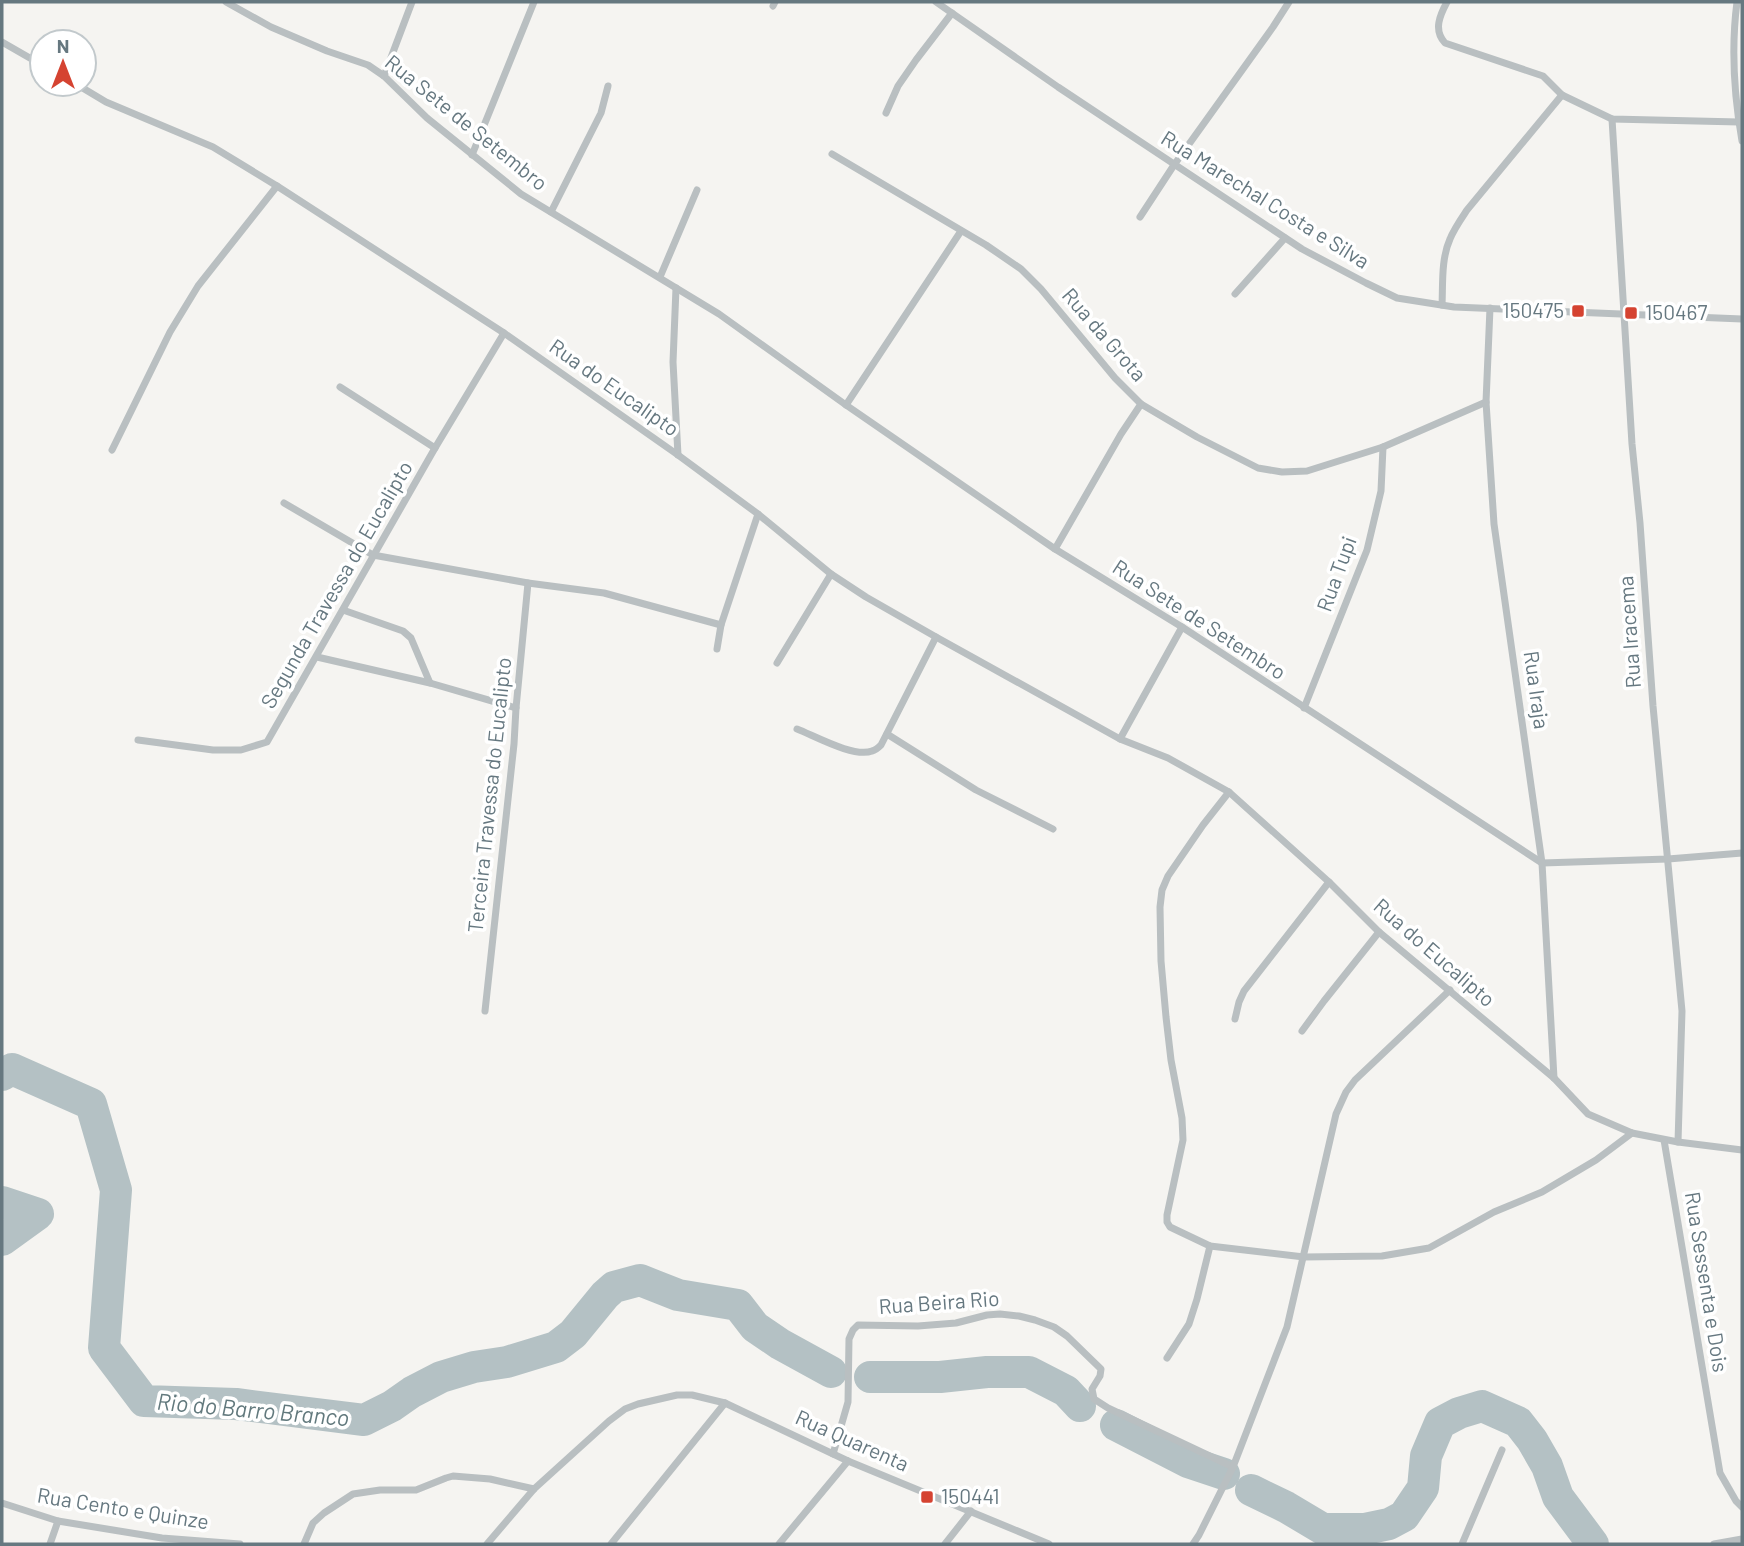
<svg xmlns="http://www.w3.org/2000/svg" width="1744" height="1546" font-family="Barlow,sans-serif">
<style>
.lines{fill:none;stroke-linecap:round;stroke-linejoin:round}
.river{stroke:#b4c1c4;stroke-width:32}
.minor{stroke:#b9bfc1;stroke-width:7}
.poi-dot{fill:#d54331;stroke:#fff;stroke-width:2.5}
.labels{text-anchor:middle;stroke-width:7;stroke-linejoin:round;paint-order:stroke}
.street-label{font-size:21px;fill:#667880;stroke:#fff}
.poi-label{font-size:21px;fill:#667880;stroke:#fff;text-anchor:start}
.water-label{font-size:23px;font-style:italic;fill:#62797d;stroke:#fff}
</style>
<rect width="100%" height="100%" fill="#f5f4f1"/>
<g class="lines">
<g class="river">
<polyline points="2,1075 12,1069 91,1104 116,1190 104,1348 144,1401 236,1404 364,1420 392,1406 412,1392 441,1377 474,1367 507,1362 556,1347 573,1334 605,1295 614,1287 640,1280 678,1295 738,1305 755,1327 780,1344 831,1372"/>
<polyline points="2,1202 38,1214 2,1240"/>
<polyline points="870,1377 940,1377 987,1372 1029,1372 1066,1391 1080,1406"/>
<polyline points="1116,1425 1188,1462 1224,1474"/>
<polyline points="1251,1490 1286,1507 1323,1529 1365,1529 1389,1524 1404,1516 1423,1488 1426,1456 1440,1423 1459,1413 1482,1406 1518,1422 1532,1440 1547,1466 1558,1497 1593,1544"/>
</g>
<g class="minor">
<polyline points="226,2 271,27 327,51 368,65 384,76 427,118 521,194 719,314 846,405 1055,549 1182,627 1542,863 1668,859 1742,853"/>
<polyline points="936,2 1058,87 1302,249 1366,283 1397,298 1454,307 1742,319"/>
<path d="M 1447,2 C 1440,15 1433,30 1445,43 L 1543,76 L 1562,95 L 1612,119 L 1739,122"/>
<path d="M 1737,2 C 1731,48 1734,95 1742,141"/>
<polyline points="773,6 775,2"/>
<polyline points="2,42 42,65"/>
<polyline points="384,76 412,2"/>
<polyline points="76,84 106,102 213,147 277,186 504,333 678,455 758,514 831,574 866,597 936,637 1120,739 1168,758 1229,792 1329,882 1379,932 1554,1078 1588,1114 1632,1133 1678,1142 1742,1150"/>
<polyline points="886,113 898,86 916,60 952,13"/>
<polyline points="1612,119 1632,444 1640,523 1653,706 1682,1011 1678,1142"/>
<polyline points="832,154 986,245 1021,269 1041,289 1115,378 1141,404 1197,437 1258,468 1282,472 1307,471 1383,447 1486,402"/>
<polyline points="472,155 534,2"/>
<polyline points="551,212 601,113 608,86"/>
<polyline points="1140,217 1174,165 1273,27 1289,2"/>
<polyline points="660,277 697,190"/>
<polyline points="676,288 673,362 678,455"/>
<polyline points="1235,294 1285,238"/>
<path d="M 1442,305 C 1443,284 1441,259 1450,239 C 1454,229 1461,219 1467,210 L 1562,95"/>
<polyline points="1490,308 1486,402 1494,524 1542,863 1554,1078"/>
<polyline points="340,387 435,448"/>
<polyline points="846,405 961,231"/>
<polyline points="112,450 170,332 198,286 277,186"/>
<polyline points="284,503 373,555 528,583 604,593 721,625"/>
<polyline points="1055,549 1121,434 1141,404"/>
<polyline points="343,610 403,631 411,638 430,683 516,708"/>
<polyline points="717,649 721,625 758,514"/>
<polyline points="317,657 430,683"/>
<polyline points="777,663 831,574"/>
<polyline points="1304,708 1367,550 1381,491 1383,447"/>
<path d="M 797,729 C 815,736 854,758 872,751 C 876,750 878,748 881,745 L 936,637"/>
<polyline points="887,734 976,790 1053,829"/>
<polyline points="1120,739 1182,627"/>
<polyline points="138,740 213,750 241,750 267,742 435,448 504,333"/>
<polyline points="1229,792 1203,825 1168,876 1162,890 1160,907 1161,961 1166,1017 1171,1060 1182,1118 1183,1140 1167,1215 1167,1222 1170,1227 1210,1246 1304,1257 1382,1256 1429,1248 1494,1212 1542,1192 1596,1160 1632,1133"/>
<polyline points="485,1011 514,744 516,708 528,583"/>
<polyline points="1235,1019 1239,1002 1244,991 1329,882"/>
<polyline points="1302,1031 1324,1001 1379,932"/>
<polyline points="1664,1140 1720,1473 1736,1501 1742,1507"/>
<polyline points="1167,1358 1189,1324 1197,1299 1210,1246"/>
<polyline points="833,1454 848,1402 849,1339 853,1330 858,1325 918,1326 956,1323 987,1315 1000,1314 1019,1316 1035,1320 1054,1327 1067,1336 1101,1369 1100,1376 1092,1389 1094,1399 1108,1408 1233,1467"/>
<polyline points="2,1503 58,1521 162,1538 240,1544"/>
<polyline points="50,1544 58,1521"/>
<polyline points="304,1544 313,1523 324,1513 353,1494 380,1490 416,1490 446,1478 453,1476 490,1479 534,1489"/>
<polyline points="487,1544 534,1489 609,1421 625,1409 638,1404 677,1395 692,1395 725,1403 848,1461 1049,1544"/>
<polyline points="611,1544 725,1403"/>
<polyline points="779,1544 848,1461"/>
<polyline points="945,1544 971,1511"/>
<polyline points="1193,1544 1199,1535 1233,1467 1287,1327 1336,1114 1346,1092 1355,1080 1450,990"/>
<polyline points="1462,1544 1502,1450"/>
<polyline points="1714,1544 1742,1539"/>
</g>
</g>
<g class="poi-dot">
<rect x="1571" y="304" width="14" height="14" rx="3.5"/>
<rect x="1624" y="306" width="14" height="14" rx="3.5"/>
<rect x="920" y="1490" width="14" height="14" rx="3.5"/>
</g>
<g class="labels">
<g class="street-label">
<text transform="translate(466 123) rotate(39)" y="7">Rua Sete de Setembro</text>
<text transform="translate(1265 200) rotate(32)" y="7">Rua Marechal Costa e Silva</text>
<text transform="translate(1104 335) rotate(49)" y="7">Rua da Grota</text>
<text transform="translate(614 388) rotate(35)" y="7">Rua do Eucalipto</text>
<text transform="translate(1337 574) rotate(-70)" y="7">Rua Tupi</text>
<text transform="translate(337 585) rotate(-60)" y="7">Segunda Travessa do Eucalipto</text>
<text transform="translate(1199 620) rotate(33)" y="7">Rua Sete de Setembro</text>
<text transform="translate(1630 632) rotate(-94)" y="7">Rua Iracema</text>
<text transform="translate(1536 690) rotate(82)" y="7">Rua Iraja</text>
<text transform="translate(490 795) rotate(-84)" y="7">Terceira Travessa do Eucalipto</text>
<text transform="translate(1434 953) rotate(41)" y="7">Rua do Eucalipto</text>
<text transform="translate(1706 1282) rotate(81)" y="7">Rua Sessenta e Dois</text>
<text transform="translate(939 1303) rotate(-4)" y="7">Rua Beira Rio</text>
<text transform="translate(852 1441) rotate(24)" y="7">Rua Quarenta</text>
<text transform="translate(123 1509) rotate(9)" y="7">Rua Cento e Quinze</text>
</g>
<g class="poi-label">
<text x="1564" y="318" text-anchor="end">150475</text>
<text x="1645" y="320">150467</text>
<text x="941" y="1504">150441</text>
</g>
<g class="water-label">
<text transform="translate(253 1410) rotate(5)" y="8">Rio do Barro Branco</text>
</g>
</g>
<rect width="1744" height="1546" fill="none" stroke="#667880" stroke-width="7"/>
<g transform="translate(63 63)"><circle r="33" fill="#ffffff" stroke="#c2c9cc" stroke-width="2"/>
<path d="M0-5L12 26L0 18L-12 26Z" fill="#d54331"/>
<text y="-10" font-size="19" font-weight="bold" text-anchor="middle" fill="#667880">N</text>
</g>
</svg>
